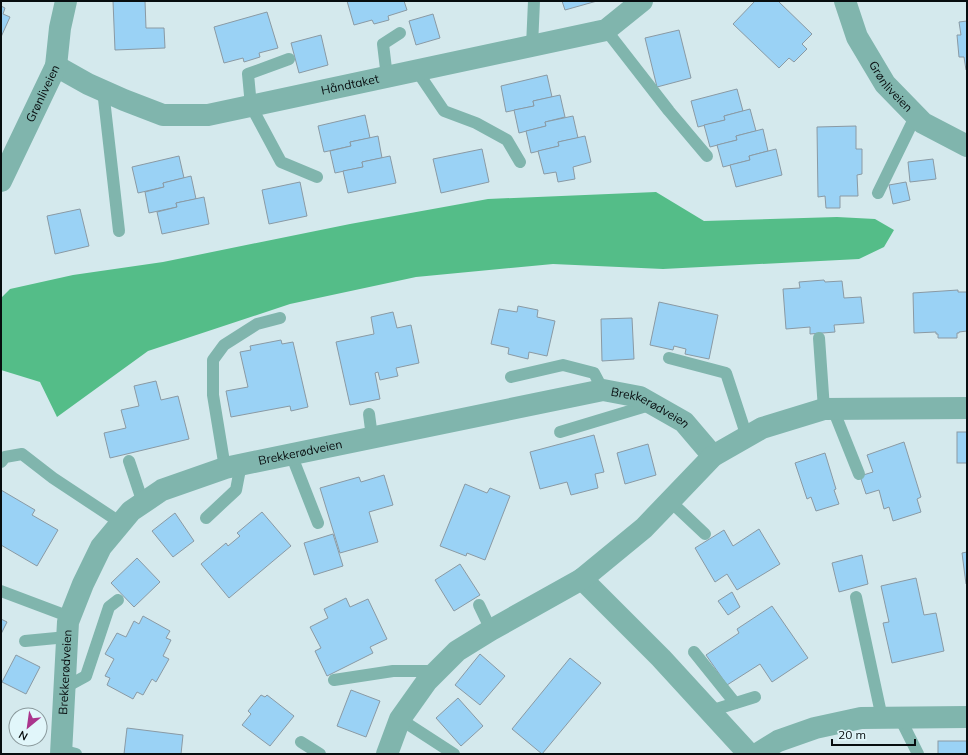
<svg xmlns="http://www.w3.org/2000/svg" width="968" height="755" font-family="Mulish,sans-serif">
<style>
.forest{fill:#54bd88}
.building{fill:#9ad2f5;stroke:#8a9aa4}
.lines{fill:none;stroke-linecap:round;stroke-linejoin:round}
.service{stroke:#80b5ad;stroke-width:12}
.minor{stroke:#80b5ad;stroke-width:22}
.labels{text-anchor:middle;stroke-width:3;stroke-linejoin:round;paint-order:stroke}
.street-label{font-size:12px;fill:#070d0f;stroke:#e1f6fa}
</style>
<rect width="100%" height="100%" fill="#d4e9ed"/>
<polygon class="forest" points="656,192 704,221 837,217 875,219 894,230 884,247 859,259 663,269 553,264 416,277 290,304 148,351 57,417 40,382 1,370 1,298 10,289 73,275 163,262 350,224 488,199"/>
<g class="building">
<polygon points="113,1 145,1 146,28 164,28 165,48 115,50"/>
<polygon points="347,1 404,1 407,10 388,16 389,20 374,24 372,20 354,25"/>
<polygon points="562,1 597,1 565,10"/>
<polygon points="755,1 778,1 812,34 802,44 807,49 794,62 789,58 779,68 733,24"/>
<polygon points="1,6 5,8 3,14 10,17 1,37"/>
<polygon points="267,12 278,48 259,53 260,57 244,62 243,58 224,63 214,27"/>
<polygon points="433,14 440,38 416,45 409,21"/>
<polygon points="967,21 967,70 966,70 964,57 959,57 957,35 961,35 959,22"/>
<polygon points="679,30 691,78 657,87 645,38"/>
<polygon points="321,35 328,65 299,73 291,43"/>
<polygon points="547,75 552,97 533,101 534,106 506,112 501,86"/>
<polygon points="737,89 743,111 724,116 725,120 698,127 691,101"/>
<polygon points="560,95 565,117 545,122 546,126 519,133 514,110 534,106 533,101"/>
<polygon points="750,109 756,131 736,136 737,140 710,147 704,125 725,120 724,116"/>
<polygon points="365,115 370,138 350,142 351,146 324,152 318,126"/>
<polygon points="573,116 578,138 558,142 559,146 531,153 526,131 546,126 545,122"/>
<polygon points="856,126 856,149 862,149 862,174 857,175 858,196 840,196 840,208 826,208 825,196 818,197 817,127"/>
<polygon points="763,129 768,151 749,156 750,160 723,167 717,145 737,140 736,136"/>
<polygon points="378,136 382,158 362,162 363,167 335,173 330,151 351,146 350,142"/>
<polygon points="585,136 591,162 573,167 575,179 558,182 556,172 544,174 538,151 559,146 558,142"/>
<polygon points="482,149 489,182 441,193 433,159"/>
<polygon points="776,149 782,175 736,187 730,165 750,160 749,156"/>
<polygon points="179,156 184,178 163,183 164,187 138,193 132,167"/>
<polygon points="390,156 396,183 348,193 343,171 363,167 362,162"/>
<polygon points="933,159 936,179 910,182 908,162"/>
<polygon points="191,176 196,199 176,203 177,207 149,213 145,192 164,187 163,183"/>
<polygon points="300,182 307,216 269,224 262,190"/>
<polygon points="906,182 910,200 893,204 889,185"/>
<polygon points="204,197 209,224 162,234 157,212 177,207 176,203"/>
<polygon points="80,209 89,246 55,254 47,216"/>
<polygon points="824,280 825,282 842,281 844,298 861,297 864,323 834,325 835,332 810,334 810,327 786,329 783,289 800,288 799,282"/>
<polygon points="958,290 958,292 967,292 967,331 959,332 959,333 957,333 957,338 938,338 938,334 936,334 936,332 914,333 913,293"/>
<polygon points="659,302 718,315 709,359 685,354 686,349 674,346 673,350 650,345"/>
<polygon points="518,306 538,310 537,317 555,321 547,356 529,352 528,359 508,354 509,348 491,344 499,309 517,312"/>
<polygon points="393,312 397,328 411,325 419,363 396,368 398,376 380,380 378,372 375,373 380,399 350,405 336,342 374,334 371,317"/>
<polygon points="632,318 634,359 602,361 601,319"/>
<polygon points="281,340 282,344 293,342 308,407 291,411 290,406 231,417 226,391 248,387 240,352 251,350 250,346"/>
<polygon points="156,381 161,400 178,396 189,439 110,458 104,433 126,428 121,410 139,406 134,386"/>
<rect x="957" y="432" width="10" height="31"/>
<polygon points="594,435 604,472 595,474 598,488 571,495 567,482 540,489 530,452"/>
<polygon points="904,442 921,497 917,499 921,512 893,521 889,507 884,509 879,490 866,494 860,476 873,472 867,455"/>
<polygon points="648,444 656,475 625,484 617,453"/>
<polygon points="825,453 836,489 834,490 839,504 816,511 811,497 807,499 795,463"/>
<polygon points="384,475 393,505 369,512 378,542 340,553 320,488 359,477 361,482"/>
<polygon points="465,484 487,493 490,488 510,496 485,560 467,553 466,556 440,546"/>
<polygon points="1,490 35,510 32,515 58,530 37,566 1,545"/>
<polygon points="262,512 291,546 229,598 201,564 226,543 228,546 240,536 237,533"/>
<polygon points="175,513 194,541 173,557 152,531"/>
<polygon points="759,529 780,564 737,590 727,574 715,582 695,548 724,530 733,546"/>
<polygon points="333,534 343,566 314,575 304,543"/>
<polygon points="967,552 967,584 966,584 962,553"/>
<polygon points="862,555 868,584 839,592 832,563"/>
<polygon points="137,558 160,582 134,607 111,583"/>
<polygon points="460,564 480,595 454,611 435,580"/>
<polygon points="916,578 924,615 936,613 944,651 892,663 883,623 889,622 881,586"/>
<polygon points="732,592 740,607 728,615 718,601"/>
<polygon points="346,598 350,607 368,599 387,639 370,647 373,653 327,676 315,651 321,648 310,627 328,618 324,609"/>
<polygon points="772,606 808,658 772,682 760,664 727,685 706,655 739,633 737,629"/>
<polygon points="143,616 170,631 166,638 171,640 163,656 169,659 156,682 152,679 143,695 137,692 133,699 107,685 110,678 105,676 114,659 105,654 117,633 126,637 134,621 139,624"/>
<polygon points="1,619 7,622 1,634"/>
<polygon points="480,654 505,676 480,705 455,685"/>
<polygon points="16,655 40,667 26,694 2,682"/>
<polygon points="570,658 601,683 542,754 512,729"/>
<polygon points="351,690 380,701 366,737 337,726"/>
<polygon points="261,695 265,697 267,695 294,716 270,746 242,725 251,714 248,711"/>
<polygon points="458,698 483,726 461,746 436,718"/>
<polygon points="127,728 183,735 181,754 124,754"/>
<rect x="938" y="741" width="29" height="13"/>
</g>
<g class="lines">
<g class="service">
<polyline points="606,30 669,111 707,156"/>
<polyline points="532,46 534,1"/>
<polyline points="289,59 248,74 251,106 281,162 317,177"/>
<polyline points="417,71 444,111 476,123 507,140 520,162"/>
<polyline points="387,77 383,44 400,33"/>
<polyline points="103,90 119,231"/>
<polyline points="878,193 916,115"/>
<polyline points="819,338 824,409"/>
<polyline points="669,358 726,373 747,437"/>
<polyline points="511,377 563,365 594,373 603,390"/>
<polyline points="833,409 859,474"/>
<polyline points="369,414 372,437"/>
<polyline points="560,432 653,404"/>
<polyline points="291,454 318,523"/>
<polyline points="129,461 143,503"/>
<polyline points="1,462 5,457 22,454 53,478 121,523"/>
<polyline points="225,468 213,395 213,360 224,345 257,324 280,318"/>
<polyline points="670,501 705,534"/>
<polyline points="206,518 236,490 241,464"/>
<polyline points="1,591 70,617"/>
<polyline points="856,597 882,718"/>
<polyline points="479,605 491,630"/>
<polyline points="25,641 67,637"/>
<polyline points="694,652 735,703"/>
<polyline points="334,680 393,671 437,671"/>
<polyline points="64,688 86,676 109,607 118,600"/>
<polyline points="710,711 755,697"/>
<polyline points="900,718 918,754"/>
<polyline points="400,719 454,754"/>
<polyline points="301,742 320,754"/>
<polyline points="61,750 76,754"/>
</g>
<g class="minor">
<path id="s1" d="M 845,1 L 857,37 L 885,84 L 923,123 L 967,146"/>
<path id="s2" d="M 56,66 L 88,84 L 124,100 L 163,115 L 208,115 L 606,30 L 642,1"/>
<path id="s3" d="M 1,181 L 56,66 L 60,28 L 66,1"/>
<polyline points="582,579 661,658 749,754"/>
<path id="s4" d="M 61,754 L 68,622 L 83,584 L 101,547 L 131,511 L 162,490 L 225,468 L 603,390 L 640,397 L 684,422 L 713,456"/>
<polyline points="387,754 400,719 427,681 457,651 491,630 582,579 644,528 713,456 762,428 824,409 967,408"/>
<polyline points="757,754 778,741 815,728 861,718 967,717"/>
</g>
</g>
<g class="labels">
<g class="street-label">
<text dy="4" stroke="none"><textPath href="#s2" startOffset="308">Håndtaket</textPath></text>
<text dy="4" stroke="none"><textPath href="#s1" startOffset="98">Grønliveien</textPath></text>
<text dy="4" stroke="none"><textPath href="#s3" startOffset="97">Grønliveien</textPath></text>
<text dy="4" stroke="none"><textPath href="#s4" startOffset="802">Brekkerødveien</textPath></text>
<text dy="4" stroke="none"><textPath href="#s4" startOffset="442">Brekkerødveien</textPath></text>
<text dy="4" stroke="none"><textPath href="#s4" startOffset="82">Brekkerødveien</textPath></text>
</g>
</g>
<rect width="968" height="755" fill="none" stroke="#070d0f" stroke-width="4"/>
<g transform="translate(28 727) rotate(209)"><circle r="19" fill="#e1f6fa" stroke="#8a999c"/>
<path d="M0-3L7 15L0 10L-7 15Z" fill="#aa358d"/>
<text y="-6" font-size="11" font-weight="bold" text-anchor="middle" fill="#070d0f">N</text>
</g>
<path d="M832 739v6h83v-6" fill="none" stroke="#070d0f" stroke-width="2"/>
<text x="838" y="739" font-size="12" fill="#070d0f" stroke="#e1f6fa" stroke-width="3" paint-order="stroke">20 m</text>
</svg>
